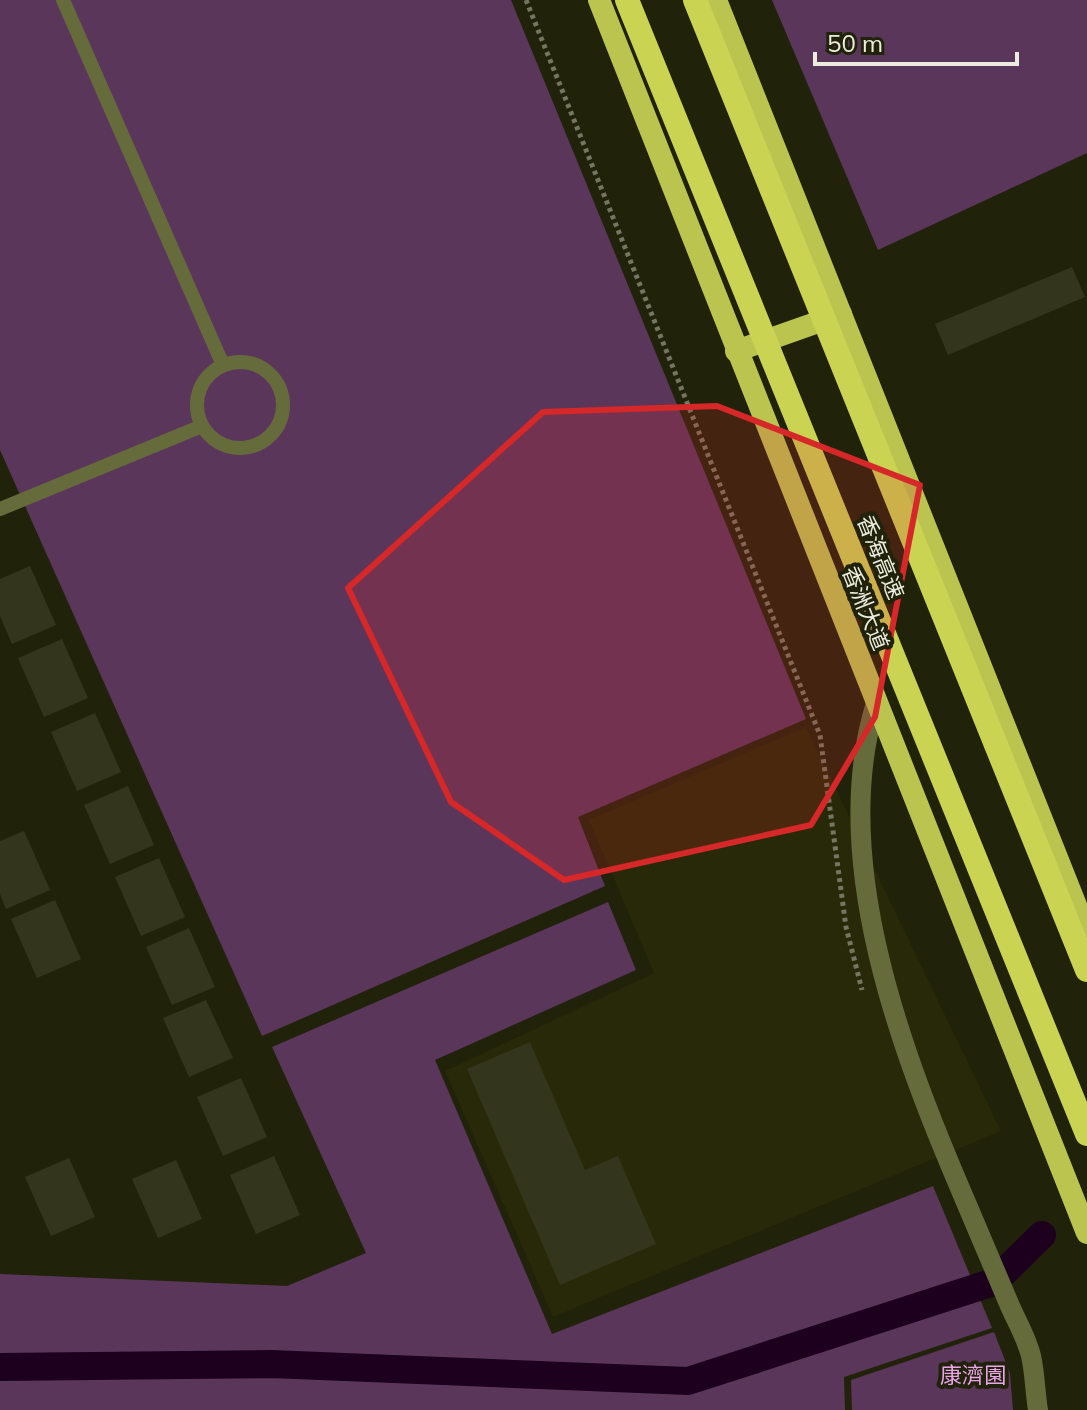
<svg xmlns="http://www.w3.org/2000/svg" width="1087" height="1410" font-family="Mulish,'Noto Sans SC',sans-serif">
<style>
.built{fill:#272908}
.green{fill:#5b365b}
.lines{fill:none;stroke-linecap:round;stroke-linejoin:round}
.canal{stroke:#1c001d;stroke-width:28}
.building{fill:#33361d}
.path{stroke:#747662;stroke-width:5;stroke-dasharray:4 4;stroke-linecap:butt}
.service{stroke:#666b3b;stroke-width:14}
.tertiary{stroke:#666b3b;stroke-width:20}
.trunk{stroke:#bcc450;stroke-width:22}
.motorway-bridge{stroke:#cad352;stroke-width:24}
.marked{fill:#d62828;fill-opacity:0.2;stroke:#d62828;stroke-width:6;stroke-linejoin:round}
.labels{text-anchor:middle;stroke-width:8;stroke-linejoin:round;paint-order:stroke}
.street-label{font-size:22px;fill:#ebedde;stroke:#20220a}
.park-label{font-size:22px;fill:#eaa4e9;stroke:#20220a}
</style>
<rect width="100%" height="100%" fill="#20220a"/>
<polygon class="built" points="806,727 1001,1131 553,1317 445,1071 654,973 589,820"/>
<g class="green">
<polygon points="0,0 511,0 806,719 578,817 605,886 262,1036 0,450"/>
<polygon points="772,0 1087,0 1087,153 878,250"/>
<polygon points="608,902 636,970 435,1060 552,1334 933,1186 992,1328 844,1377 845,1410 0,1410 0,1274 287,1286 366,1253 272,1047"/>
<polygon points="994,1332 1010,1373 1013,1410 852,1410 851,1380"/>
</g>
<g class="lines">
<polyline class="canal" points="0,1367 271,1364 688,1381 994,1282 1042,1235"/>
</g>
<g class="building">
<polygon points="1072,267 1085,297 948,355 935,324"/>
<polygon points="30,566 56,625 12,644 0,616 0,579"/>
<polygon points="62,639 88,698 44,717 18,658"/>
<polygon points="95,713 121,772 77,791 51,732"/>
<polygon points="128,786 154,845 110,864 84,805"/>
<polygon points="24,831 50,890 6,909 0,894 0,841"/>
<polygon points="159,858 185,917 141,936 115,877"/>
<polygon points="55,900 81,959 37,978 11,919"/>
<polygon points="189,928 215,987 172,1005 146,947"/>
<polygon points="206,1000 233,1058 189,1077 163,1018"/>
<polygon points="530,1042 585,1170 618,1156 656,1244 560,1285 467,1069"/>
<polygon points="241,1078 267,1137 223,1156 197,1097"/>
<polygon points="274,1156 300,1215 256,1234 230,1175"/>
<polygon points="69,1158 95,1217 51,1236 25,1177"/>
<polygon points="176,1160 202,1219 158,1238 132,1179"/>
</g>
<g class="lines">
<polyline class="path" points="526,0 820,735 846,927 862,990"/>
<g class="service">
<polyline points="63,0 223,365"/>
<circle cx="240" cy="405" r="43"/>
<polyline points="0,509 202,426"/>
</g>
<path class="tertiary" d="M 876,703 C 827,860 903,1056 965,1200 C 980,1235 995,1270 1010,1306 C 1017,1322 1027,1339 1031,1356 C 1035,1373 1035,1392 1038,1410"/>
<g class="trunk">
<polyline points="599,0 1087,1233"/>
<polyline points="716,0 1087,933"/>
<polyline points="736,351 841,314"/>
</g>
<g class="motorway-bridge">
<polyline points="627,0 1087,1134"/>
<polyline points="695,0 1087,970"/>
</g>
</g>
<path class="marked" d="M 717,406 L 920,485 L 875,717 L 811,825 L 564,880 L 451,802 L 348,588 L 543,412 Z"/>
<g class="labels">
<g class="street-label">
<text transform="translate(881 557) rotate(68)" y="8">香海高速</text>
<text transform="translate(866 608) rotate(68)" y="8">香洲大道</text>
</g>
<g class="park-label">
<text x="973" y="1383">康濟園</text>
</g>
</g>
<path d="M815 52v12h202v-12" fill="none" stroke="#ebedde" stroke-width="4"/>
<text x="827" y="52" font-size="24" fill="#ebedde" stroke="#20220a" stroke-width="6" paint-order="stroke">50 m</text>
</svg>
